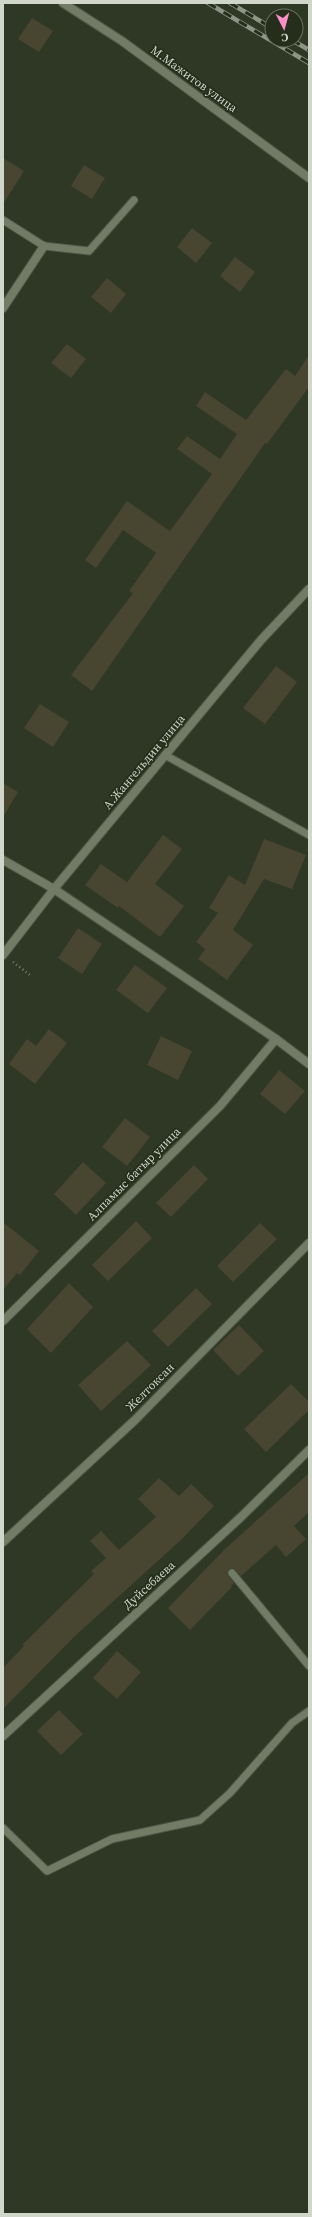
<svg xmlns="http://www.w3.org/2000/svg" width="312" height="2217" font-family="'Source Serif 4',serif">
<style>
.building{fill:#484530}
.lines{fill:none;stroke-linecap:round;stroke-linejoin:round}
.service-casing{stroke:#4e5646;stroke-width:9}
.minor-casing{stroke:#4e5646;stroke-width:10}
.tertiary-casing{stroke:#4e5646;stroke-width:10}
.path{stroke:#787f70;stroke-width:2.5;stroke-dasharray:1 3;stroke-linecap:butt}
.service{stroke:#717b66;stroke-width:7}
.minor{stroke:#717b66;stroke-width:8}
.tertiary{stroke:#717b66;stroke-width:8}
.rail-casing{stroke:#8e9586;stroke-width:4.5}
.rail{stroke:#252e1b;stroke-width:3;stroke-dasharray:9;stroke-linecap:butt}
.labels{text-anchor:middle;stroke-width:3.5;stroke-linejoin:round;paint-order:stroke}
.street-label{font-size:12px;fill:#d0d6ca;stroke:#252e1b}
</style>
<rect width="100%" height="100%" fill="#2f3825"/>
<g class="building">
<polygon points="32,18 53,31 39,52 18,39"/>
<polygon points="3,158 24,171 3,204"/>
<polygon points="84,165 105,178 92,199 71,186"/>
<polygon points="192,228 212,243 196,263 177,247"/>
<polygon points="235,257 255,272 240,292 220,276"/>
<polygon points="107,278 126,294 111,313 91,297"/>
<polygon points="67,344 86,359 71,378 51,363"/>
<polygon points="309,355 309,387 267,444 265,443 92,691 71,675 133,593 129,591 156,553 123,530 96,568 85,560 127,501 170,531 212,474 177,449 187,436 220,459 237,434 196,406 205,392 246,420 286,369 295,376"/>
<polygon points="276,666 297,682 265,724 243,708"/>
<polygon points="40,704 69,722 53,747 24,728"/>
<polygon points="3,783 18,792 3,817"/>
<polygon points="163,835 182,849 155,884 184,906 160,937 119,906 118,908 85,885 101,864 127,882"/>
<polygon points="264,839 306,855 292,889 264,879 233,930 253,945 227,980 198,959 205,949 196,942 218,913 209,908 229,875 245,885"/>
<polygon points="78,928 102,944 82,974 58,958"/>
<polygon points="135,965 167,988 148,1013 116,990"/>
<polygon points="49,1029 67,1043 35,1084 9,1064 27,1039 36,1046"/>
<polygon points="161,1036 192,1051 178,1080 147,1065"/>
<polygon points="279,1070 305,1091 285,1114 260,1094"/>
<polygon points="125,1118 150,1137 127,1166 102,1147"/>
<polygon points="83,1162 106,1183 76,1215 54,1194"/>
<polygon points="194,1165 208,1179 171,1217 156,1203"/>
<polygon points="136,1221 152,1238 108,1281 92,1265"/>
<polygon points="3,1222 39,1251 20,1275 17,1273 3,1290"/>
<polygon points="260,1223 277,1239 233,1282 217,1266"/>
<polygon points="69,1283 93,1307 51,1353 27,1329"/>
<polygon points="196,1288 212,1304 168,1347 152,1331"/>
<polygon points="239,1325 264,1351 238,1376 213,1350"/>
<polygon points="127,1341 151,1365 101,1411 78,1385"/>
<polygon points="291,1384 309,1402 309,1410 266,1452 244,1429"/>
<polygon points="309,1473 309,1512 294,1526 306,1539 286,1557 276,1545 241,1576 234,1568 229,1569 227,1574 234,1583 231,1586 232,1587 190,1630 168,1608 224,1550"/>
<polygon points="159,1478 179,1496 191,1484 214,1506 181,1540 75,1636 3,1709 3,1668 24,1646 22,1645 94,1574 91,1571 106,1558 90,1541 101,1531 119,1550 156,1517 138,1499"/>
<polygon points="117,1651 141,1672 117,1699 93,1678"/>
<polygon points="59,1710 83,1734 61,1755 37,1731"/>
</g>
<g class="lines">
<defs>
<g id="service">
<polyline points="3,220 44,246 89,251 134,200"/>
<polyline points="165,755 309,835"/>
<polyline points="232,1573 309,1666"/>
<polyline points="3,1828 47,1871 112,1839 200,1820 230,1793 292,1723 309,1711"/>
</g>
<g id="minor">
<polyline points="63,3 122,41 309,178"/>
<polyline points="3,308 44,246"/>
<polyline points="3,860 54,889 276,1039 309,1064"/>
<polyline points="3,1321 220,1106 276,1039"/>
<polyline points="3,1542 135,1420 309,1243"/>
<polyline points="3,1736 241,1517 309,1450"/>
</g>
<polyline id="tertiary" points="3,955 54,889 261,640 309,589"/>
</defs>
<use href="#service" class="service-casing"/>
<use href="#minor" class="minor-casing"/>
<use href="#tertiary" class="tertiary-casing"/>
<polyline class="path" points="13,962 30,975"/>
<use href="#service" class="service"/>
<use href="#minor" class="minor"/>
<use href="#tertiary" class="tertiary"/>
<defs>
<g id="rail">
<polyline points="208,3 309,63"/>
<polyline points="230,3 272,28"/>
<polyline points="292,40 309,50"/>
</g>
</defs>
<use href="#rail" class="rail-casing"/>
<use href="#rail" class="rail"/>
</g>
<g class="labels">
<g class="street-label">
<text transform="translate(194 79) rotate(36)" y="4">М.Мажитов улица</text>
<text transform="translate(144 762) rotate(-50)" y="4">А.Жангельдин улица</text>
<text transform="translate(134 1174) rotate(-45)" y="4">Алпамыс батыр улица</text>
<text transform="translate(150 1387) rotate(-45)" y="4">Желтоксан</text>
<text transform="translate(149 1585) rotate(-42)" y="4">Дуйсебаева</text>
</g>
</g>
<rect width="312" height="2217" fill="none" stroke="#d0d6ca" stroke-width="8"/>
<g transform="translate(284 28) rotate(174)"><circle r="19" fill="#252e1b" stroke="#697161"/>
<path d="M0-3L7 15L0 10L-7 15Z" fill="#fb8fc6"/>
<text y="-6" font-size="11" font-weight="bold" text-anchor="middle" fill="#d0d6ca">С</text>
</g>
</svg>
